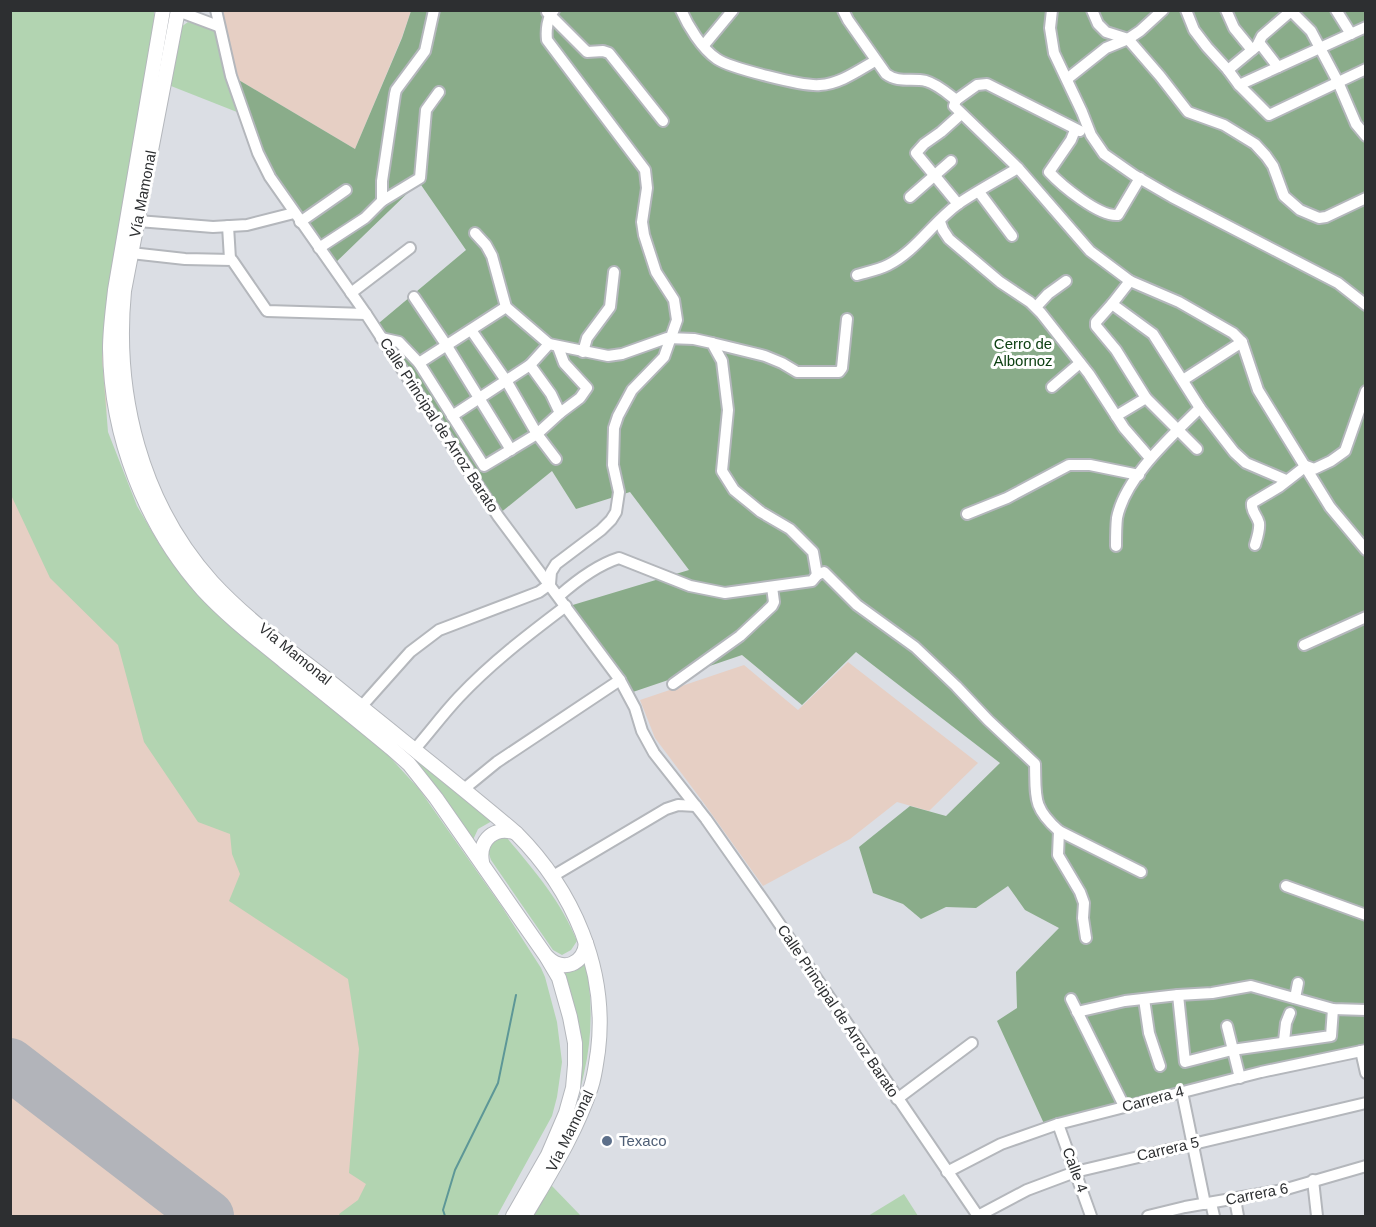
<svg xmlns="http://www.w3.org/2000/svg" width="1376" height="1227" font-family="Arial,sans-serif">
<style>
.industrial{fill:#e6cfc4}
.green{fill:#b2d4b1}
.forest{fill:#8aac8a}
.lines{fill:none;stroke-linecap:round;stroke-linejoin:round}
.stream{stroke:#5d9797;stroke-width:2}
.runway{stroke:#b2b4ba;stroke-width:52}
.minor-casing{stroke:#b4b7bc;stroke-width:14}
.major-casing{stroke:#b4b7bc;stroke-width:16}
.minor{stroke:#fff;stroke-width:10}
.major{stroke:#fff;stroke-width:14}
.service-dot{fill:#5c6f8a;stroke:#fff;stroke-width:2}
.labels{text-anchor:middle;stroke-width:6;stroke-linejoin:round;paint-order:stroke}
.street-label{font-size:15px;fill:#2d2f31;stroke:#fff}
.park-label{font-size:15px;fill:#0e4113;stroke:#fff}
.service-label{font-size:15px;fill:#4e5e75;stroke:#fff;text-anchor:start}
</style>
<rect width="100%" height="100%" fill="#dbdee4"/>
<g class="industrial">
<polygon points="10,11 108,285 106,439 156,552 490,1216 11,1216"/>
<polygon points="216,11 411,11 402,37 355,149 232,76"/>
<polygon points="848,662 978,763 929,811 897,802 850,839 763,886 703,802 655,738 640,700 744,665 798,710"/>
</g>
<g class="green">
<polygon points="10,11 154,11 155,23 110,288 102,358 108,432 137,506 161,547 190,584 250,641 387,754 419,789 502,907 541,968 545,977 557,1022 562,1062 557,1097 552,1116 497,1216 340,1216 339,1214 358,1200 366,1184 349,1173 359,1049 348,979 229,901 240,874 232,854 230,834 198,822 144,742 118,645 50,578 11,495"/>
<polygon points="188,22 215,29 242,114 171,86 181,27"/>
<polygon points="410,753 492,821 478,829 472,842"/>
<path d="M 500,835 L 507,838 C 534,870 561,901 577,941 L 571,950 L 562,955 L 553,950 L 491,860 L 488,851 L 494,838 Z"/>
<path d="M 586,961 C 592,998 593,1035 584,1073 C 580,1094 571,1115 565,1135 L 577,1070 L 558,972 L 577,970 Z"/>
<polygon points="551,1185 581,1216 532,1216"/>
<polygon points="904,1194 918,1216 868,1216"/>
</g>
<polygon class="forest" points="411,11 1365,11 1365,1049 1046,1128 997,1021 1017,1008 1016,972 1059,928 1025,910 1008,886 976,908 946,907 921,919 903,904 873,893 859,847 910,806 946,816 1000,763 856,652 802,705 742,655 627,694 566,607 689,570 630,492 576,509 552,471 494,518 373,328 466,250 419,182 331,267 269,178 232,76 355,149 402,38"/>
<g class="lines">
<polyline class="stream" points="445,1216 443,1210 455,1170 498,1083 516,995"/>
<polyline class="runway" points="10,1064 208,1216"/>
<defs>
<g id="minor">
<polyline points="216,10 231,76 258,153 270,177 366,314 498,516 620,680 635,708 642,731 654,753 706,819 768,907 978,1216"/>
<path d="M 681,10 C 688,26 702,49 717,59 C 730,68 805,87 820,85 C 840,84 859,70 875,61"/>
<path d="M 843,10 L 848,20 L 886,74 C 898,83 912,78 926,81 C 937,84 947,93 956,100"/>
<polyline points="1052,10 1050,28 1054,53 1082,112 1091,135 1104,154 1134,175 1172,197 1338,283 1366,305"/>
<polyline points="1092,10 1098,24 1106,32 1128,39 1160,76 1188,112 1224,125 1255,144 1266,156 1273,166 1284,196 1300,210 1319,218 1326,217 1366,198"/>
<polyline points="1186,10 1194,30 1207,47 1228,70 1239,85 1269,115 1366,69"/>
<polyline points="1226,10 1234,28 1252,50"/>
<polyline points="1336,10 1351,34"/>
<polyline points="178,11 218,26"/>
<polyline points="547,12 587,52 603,51 609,53 663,121"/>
<polyline points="704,45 733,10"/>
<polyline points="1257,46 1262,36 1291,11 1311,31 1338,82 1356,124 1366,136"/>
<polyline points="1228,70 1257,46 1261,45 1278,67"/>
<polyline points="1067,79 1106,48 1128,39 1140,31 1163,10"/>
<polyline points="1239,85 1366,27"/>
<polyline points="956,100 954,106 1018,168 1090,251 1130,281 1179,302 1233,333 1242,342 1258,390 1330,507 1366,550"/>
<polyline points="956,100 977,85 987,84 1080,131"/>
<path d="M 1075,130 L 1071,140 L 1049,172 C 1061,185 1099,217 1118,215 L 1140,178"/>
<polyline points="979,192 1012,236"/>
<polyline points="910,197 951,161"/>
<polyline points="382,201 420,178 426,110 439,92"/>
<polyline points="958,204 916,153 924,144 941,132 961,114"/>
<polyline points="138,221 213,227 247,225 294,213"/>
<polyline points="300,222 346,190"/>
<polyline points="940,222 943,230 949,239 1000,282 1030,302 1041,313 1089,374 1124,428 1150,458"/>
<polyline points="228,226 230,259"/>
<polyline points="475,233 486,245 492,256 506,307 549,344 608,356 622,354 667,338 694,339 712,343 722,361 728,410 722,471 734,490 761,512 790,529 813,552 817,575"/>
<polyline points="319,248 365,218 382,201 382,181 395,94 396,90 425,51 434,10"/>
<polyline points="131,253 185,259 232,260 267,311 366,314"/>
<path d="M 857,275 C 867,272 878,270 888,265 C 916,251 933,222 958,204 C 977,191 998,180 1018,168"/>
<polyline points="1130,281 1112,304 1153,334 1200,408 1234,452 1246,463 1286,480"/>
<polyline points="351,293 410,248"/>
<polyline points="414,297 447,346 511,450"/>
<polyline points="1112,304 1096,322 1096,326 1116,350 1146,398 1197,449"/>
<polyline points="1036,307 1048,294 1066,281"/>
<polyline points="471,330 507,382 537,434 556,459"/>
<polyline points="381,338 399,342 419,363 484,466 537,434 560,413 551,394 530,365"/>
<polyline points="712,343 765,356 782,363 797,372 839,372 842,368 847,319"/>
<polyline points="558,347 564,363 587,388 580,398 560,413"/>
<polyline points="583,352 587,338 610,307 614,272"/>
<polyline points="419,363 506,307"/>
<polyline points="1183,380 1242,342"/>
<polyline points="1052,387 1080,363"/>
<polyline points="452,416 530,365 549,344"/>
<polyline points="1116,416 1146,398"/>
<polyline points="967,514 1007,498 1069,465 1090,465 1139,475"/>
<path d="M 1255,545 C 1257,538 1260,530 1259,523 C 1257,515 1251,512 1252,503 L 1279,487 L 1306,466 L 1314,469 L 1331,461 L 1345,451 L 1366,391"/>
<path d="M 1116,546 C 1116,537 1116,527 1117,518 C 1125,477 1172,436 1200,408"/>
<path d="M 559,596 C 576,581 597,565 619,558 L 690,586 L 725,593 L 812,581 L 817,575 L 824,572 L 857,605 L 915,647 L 956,686 L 988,720 L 1035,764 C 1036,797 1032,807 1059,831 L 1058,855 L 1080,892 L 1084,903 L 1083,918 L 1086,938"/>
<polyline points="1304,645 1366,617"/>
<polyline points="673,684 740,636 772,606 774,602 772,587"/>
<path d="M 361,707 L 410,652 L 439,630 L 539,592 L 550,584 L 551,572 L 556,564 L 601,530 L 611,520 L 616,512 L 619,492 L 613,465 L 614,428 L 618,416 L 632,390 L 664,357 L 677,320 L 674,300 L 656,272 L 644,235 L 642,222 L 647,188 L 645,170 L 547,40 C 546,31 547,17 554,10"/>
<path d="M 414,750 C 429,733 443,714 459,697 C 492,662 529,634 566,606"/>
<polyline points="464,789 497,762 620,680"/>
<polyline points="1059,831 1141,872"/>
<polyline points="553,876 666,809 678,805 696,806"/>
<polyline points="1286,886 1366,915"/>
<polyline points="1178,995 1185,1062 1232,1050 1331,1036 1333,1009"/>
<polyline points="1295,998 1298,983"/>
<polyline points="1071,999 1124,1106"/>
<polyline points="1144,999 1149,1033 1160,1066"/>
<polyline points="1077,1012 1125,1001 1178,995 1212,993 1251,986 1333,1009 1366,1010"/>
<polyline points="1227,1026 1240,1078"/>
<polyline points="1284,1041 1286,1023 1290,1013"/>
<polyline points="1361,1051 1366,1073"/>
<polyline points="1182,1092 1205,1204"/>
<polyline points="897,1099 972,1043"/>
<polyline points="1058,1124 1091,1216"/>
<polyline points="947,1172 1001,1144 1058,1124 1261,1072 1366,1050"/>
<polyline points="1313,1180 1317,1216"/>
<polyline points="1235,1199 1238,1216"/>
<polyline points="1211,1203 1214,1216"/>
<polyline points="978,1216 1027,1190 1075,1172 1366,1103"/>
<polyline points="1148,1216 1185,1207 1283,1190 1366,1166"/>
</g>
<g id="major">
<path d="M 163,10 L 115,290 C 113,309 110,329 110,349 C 111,436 145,525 203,590 C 228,617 257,639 285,662 C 320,690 356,719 391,748 L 409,764 L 436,798 L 546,956 L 559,978 L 570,1017 L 575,1043 L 575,1065 L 573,1088 L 566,1113 L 548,1155 L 513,1216"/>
<path d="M 178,10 L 124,291 C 114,395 141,503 212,582 C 248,621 292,652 333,684 C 394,734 456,782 516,833 C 573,890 608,969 598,1051 C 596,1063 595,1075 591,1087 C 576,1133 549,1175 525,1216"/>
<path d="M 482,862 C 478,840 495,825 516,833"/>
<path d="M 547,957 C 563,973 584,964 586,943"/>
</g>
</defs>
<use href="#minor" class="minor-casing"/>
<use href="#major" class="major-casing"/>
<use href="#minor" class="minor"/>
<use href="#major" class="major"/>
</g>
<circle class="service-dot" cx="607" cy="1141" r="6"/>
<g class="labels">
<g class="street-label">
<text transform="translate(143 194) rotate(-79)" y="5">Vía Mamonal</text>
<text transform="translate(439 425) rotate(57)" y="5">Calle Principal de Arroz Barato</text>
<text transform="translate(295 654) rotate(39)" y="5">Vía Mamonal</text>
<text transform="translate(838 1011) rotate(56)" y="5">Calle Principal de Arroz Barato</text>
<text transform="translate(1153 1099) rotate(-15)" y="5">Carrera 4</text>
<text transform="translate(570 1131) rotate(-64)" y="5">Vía Mamonal</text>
<text transform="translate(1168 1149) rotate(-13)" y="5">Carrera 5</text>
<text transform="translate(1075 1170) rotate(70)" y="5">Calle 4</text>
<text transform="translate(1257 1194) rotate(-11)" y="5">Carrera 6</text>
</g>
<g class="park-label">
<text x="1023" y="349">Cerro de<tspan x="1023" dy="17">Albornoz</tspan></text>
</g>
<g class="service-label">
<text x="619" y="1146">Texaco</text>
</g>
</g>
<rect width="1376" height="1227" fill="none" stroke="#2d2f31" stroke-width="24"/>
</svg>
